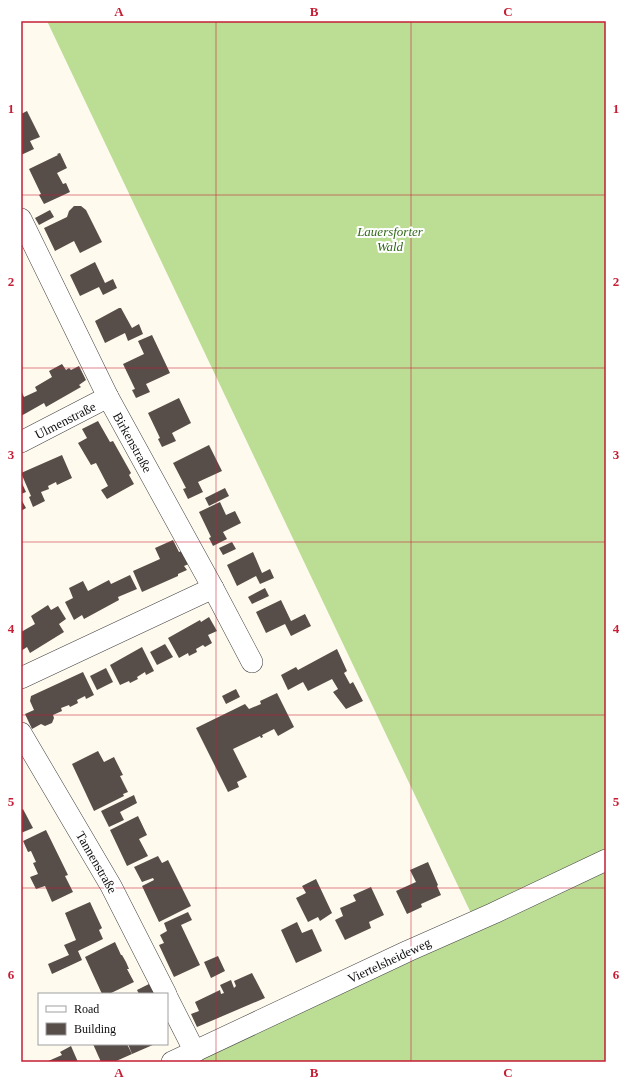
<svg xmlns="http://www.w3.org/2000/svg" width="627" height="1083" font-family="'Times New Roman',serif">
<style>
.forest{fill:#bcdd94}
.building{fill:#574d49}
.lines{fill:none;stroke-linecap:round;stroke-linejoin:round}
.minor-casing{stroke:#414141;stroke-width:22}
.minor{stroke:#fff;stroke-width:21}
.grid{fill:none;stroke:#c51e35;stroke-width:1;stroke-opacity:0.55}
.labels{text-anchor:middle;stroke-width:4;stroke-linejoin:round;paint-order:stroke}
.park-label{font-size:13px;font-style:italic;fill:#32691a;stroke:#fff}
.street-label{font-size:13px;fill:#0e0e0e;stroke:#fff}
.neatline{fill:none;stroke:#c51e35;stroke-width:1.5}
.grid-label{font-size:13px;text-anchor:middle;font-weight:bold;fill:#c51e35}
</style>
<rect width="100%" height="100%" fill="#fffaee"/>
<polygon class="forest" points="47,21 606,21 606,1062 201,1062 199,1057 479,930"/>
<g class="building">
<polygon points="27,111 40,137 30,141 34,149 21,155 21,114"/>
<polygon points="60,153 67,168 57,173 63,184 66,183 70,192 44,204 39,195 41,194 29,169 58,155 57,154"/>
<polygon points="74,206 81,206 86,210 102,242 80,253 74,241 55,251 44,228 67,217 69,211"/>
<polygon points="50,210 54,217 39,225 35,218"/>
<polygon points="95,262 105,283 113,279 117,288 103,295 99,287 80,296 70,275"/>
<polygon points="119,308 121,308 132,328 139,324 143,334 128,341 125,333 105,343 95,321"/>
<polygon points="152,335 170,373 146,384 150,392 136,398 132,390 135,389 123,364 144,354 138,341"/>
<polygon points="62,364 66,370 69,368 71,370 79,366 86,380 79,385 81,387 46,407 44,403 21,416 21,390 24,397 37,391 35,387 52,377 49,371"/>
<polygon points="179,398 191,423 172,433 176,441 162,447 158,439 160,438 148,413"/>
<polygon points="98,421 110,442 113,441 131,473 129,475 134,484 107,499 101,490 108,486 96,463 91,465 78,443 87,438 82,429"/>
<polygon points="209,445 222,471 198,482 203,492 188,499 183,489 186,488 173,463"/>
<polygon points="62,455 72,478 57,485 56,482 48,486 49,489 41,492 45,501 33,507 29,497 31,496 21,473"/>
<polygon points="21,481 26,492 21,494"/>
<polygon points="225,488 229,496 209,506 205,498"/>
<polygon points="21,499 26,508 21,511"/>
<polygon points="220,502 226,515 235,511 241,523 223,532 227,539 213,546 209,538 211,537 199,512"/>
<polygon points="173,540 179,552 185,550 191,563 184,566 187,570 178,574 178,576 142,592 133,571 160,559 155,548"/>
<polygon points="232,542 236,549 223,555 219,548"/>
<polygon points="253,552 262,573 270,569 274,578 260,584 256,576 237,586 227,565"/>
<polygon points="130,575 137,589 118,597 119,600 84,619 82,615 74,620 65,602 73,598 69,588 83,581 88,591 109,580 111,584"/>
<polygon points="265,588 269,596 252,604 248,597"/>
<polygon points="281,600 291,621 305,614 311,626 291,636 285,624 266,633 256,612"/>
<polygon points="48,605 51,610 58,606 66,619 59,624 64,632 30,653 27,647 21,651 21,632 35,624 31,616"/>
<polygon points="209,617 217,631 208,635 212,643 205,647 203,645 196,649 197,652 189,656 188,653 179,658 168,638 200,620 201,622"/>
<polygon points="165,644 173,657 157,665 150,652"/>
<polygon points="142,647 154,671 146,675 145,672 137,677 138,679 130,683 129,681 120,685 110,665"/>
<polygon points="337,649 347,671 344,673 350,684 353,682 363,701 346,709 333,692 338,689 332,679 308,691 303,682 288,690 281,675 296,667 298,670"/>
<polygon points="106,668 113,682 97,690 90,676"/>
<polygon points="83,672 94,695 86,699 85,696 77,700 78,703 70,707 69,705 61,708 62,711 53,715 54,718 52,723 45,726 41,724 32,729 25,714 34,710 30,701 31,696"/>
<polygon points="236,689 240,697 226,704 222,696"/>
<polygon points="277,693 294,727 278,736 274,729 262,735 263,737 261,738 260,736 233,749 247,777 237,782 239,787 228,792 196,728 245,704 249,709 261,704 260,701"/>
<polygon points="98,751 104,762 114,757 123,775 120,776 128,792 123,794 124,796 94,811 72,764"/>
<polygon points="134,795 137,803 120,812 124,820 109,827 101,811"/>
<polygon points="23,809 33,828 21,833 21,810"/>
<polygon points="138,816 147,835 139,839 148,856 127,866 110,830"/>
<polygon points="46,830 68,875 65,876 73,892 52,902 45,886 36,889 30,877 38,874 33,863 36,862 31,851 28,852 23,841"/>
<polygon points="158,856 162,863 168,860 191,906 159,922 142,886 154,880 153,878 142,882 134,867"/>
<polygon points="428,862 438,885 437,886 441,895 421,904 422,907 407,914 396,891 416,882 410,870"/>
<polygon points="316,879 332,913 320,921 318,917 308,922 296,898 306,893 302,886"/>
<polygon points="371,887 384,915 369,922 371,928 345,940 335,920 343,916 340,908 356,901 353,895"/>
<polygon points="90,902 102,928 99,930 103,939 78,951 82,960 52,974 48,964 69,955 64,945 76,940 65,913"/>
<polygon points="188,912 192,920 181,925 200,965 174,977 159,945 164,943 160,935 167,931 164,923"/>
<polygon points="297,922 302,933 312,929 322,951 296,963 281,930"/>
<polygon points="115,942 121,955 122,955 126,962 129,969 127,969 134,982 109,994 102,994 85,957"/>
<polygon points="218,956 225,971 211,978 204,962"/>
<polygon points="252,973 265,998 197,1027 191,1014 199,1011 195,1002 220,990 221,994 224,993 220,985 231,980 234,988 236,986 234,981"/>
<polygon points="151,983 156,994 139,994 137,990"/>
<polygon points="93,1044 127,1044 132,1054 114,1062 101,1062"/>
<polygon points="128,1044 155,1044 132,1054"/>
<polygon points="71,1046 78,1062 46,1062 62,1055 60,1052"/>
</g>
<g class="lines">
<defs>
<g id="minor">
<polyline points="21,219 108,397 213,588 252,662"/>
<polyline points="21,442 108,397"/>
<polyline points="21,678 213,588"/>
<polyline points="21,733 111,886 166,994"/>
<polyline points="167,997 195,1052"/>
<polyline points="172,1062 408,951 494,913 606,860"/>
</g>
</defs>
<use href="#minor" class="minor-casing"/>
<use href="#minor" class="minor"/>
</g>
<path class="grid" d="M 216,21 L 216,1062M 411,21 L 411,1062M 21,195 L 606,195M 21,368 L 606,368M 21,542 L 606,542M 21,715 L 606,715M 21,888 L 606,888"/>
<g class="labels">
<g class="park-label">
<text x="390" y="236">Lauersforter<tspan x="390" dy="15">Wald</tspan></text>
</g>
<g class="street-label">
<text transform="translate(65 420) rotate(-27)" y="5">Ulmenstraße</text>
<text transform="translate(133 442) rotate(61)" y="5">Birkenstraße</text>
<text transform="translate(97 862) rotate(60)" y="5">Tannenstraße</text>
<text transform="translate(389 960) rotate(-25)" y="5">Viertelsheideweg</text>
</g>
</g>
<rect width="627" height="1083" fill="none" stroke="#ffffff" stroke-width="44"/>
<rect x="38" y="993" width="130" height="52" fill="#ffffff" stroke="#9f9f9f"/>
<rect x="46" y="1006" width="20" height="6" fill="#ffffff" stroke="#9f9f9f"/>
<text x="74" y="1013" font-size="12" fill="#0e0e0e">Road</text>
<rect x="46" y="1023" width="20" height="12" fill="#574d49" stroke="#9f9f9f"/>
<text x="74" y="1033" font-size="12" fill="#0e0e0e">Building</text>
<rect x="22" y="22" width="583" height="1039" class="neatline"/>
<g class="grid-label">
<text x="119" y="16">A</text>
<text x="314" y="16">B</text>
<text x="508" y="16">C</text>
<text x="11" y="113">1</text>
<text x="616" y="113">1</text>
<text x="11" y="286">2</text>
<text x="616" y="286">2</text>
<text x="11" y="459">3</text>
<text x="616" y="459">3</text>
<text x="11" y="633">4</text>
<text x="616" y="633">4</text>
<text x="11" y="806">5</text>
<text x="616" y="806">5</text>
<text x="11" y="979">6</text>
<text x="616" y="979">6</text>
<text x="119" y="1077">A</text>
<text x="314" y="1077">B</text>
<text x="508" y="1077">C</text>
</g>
</svg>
